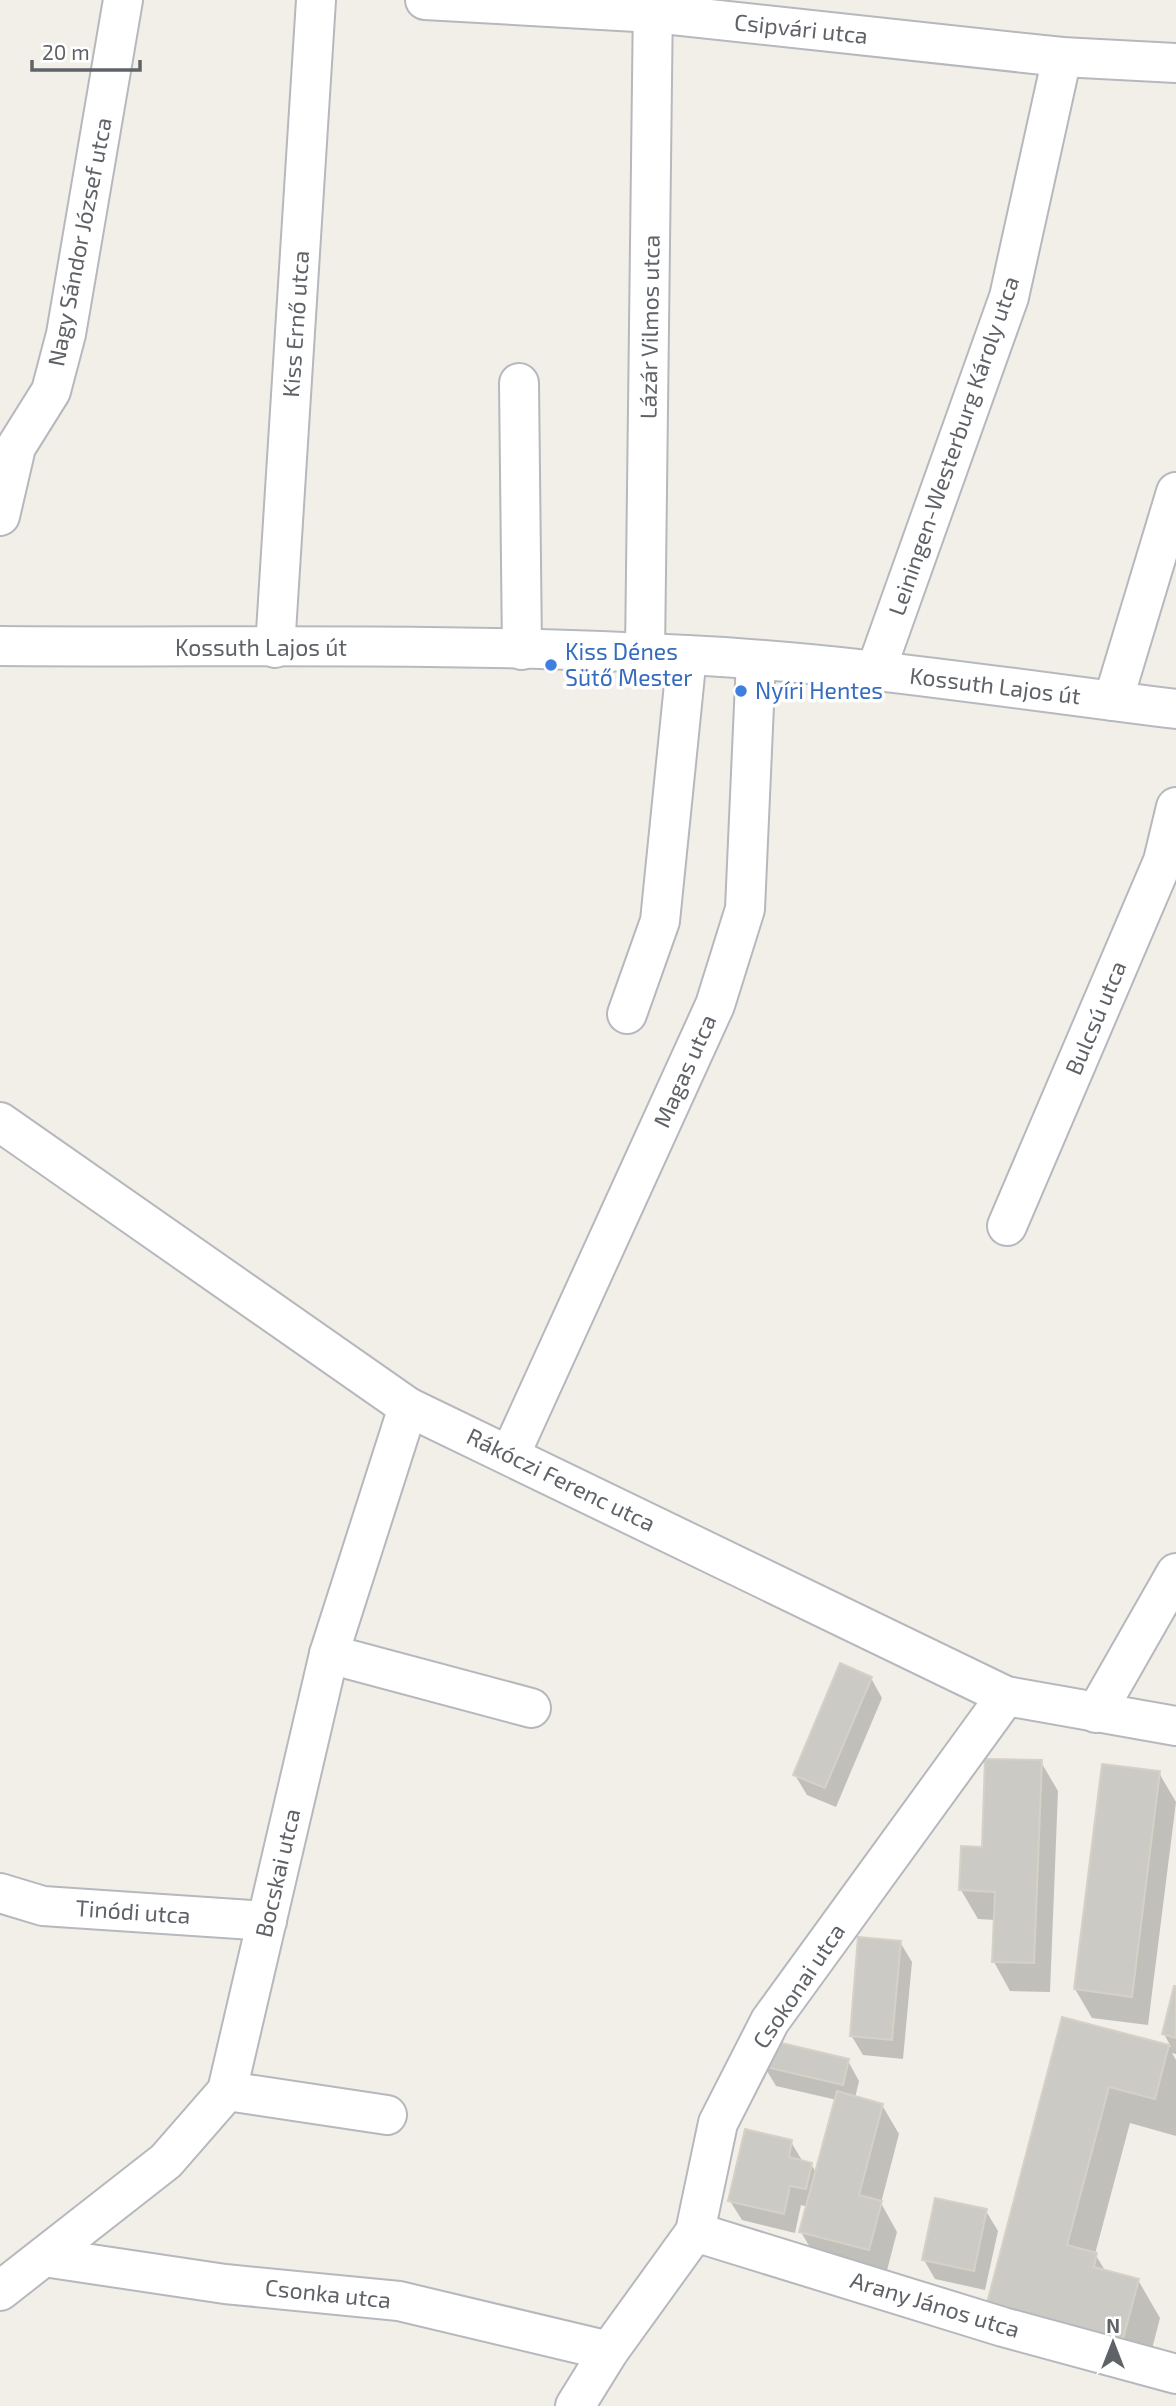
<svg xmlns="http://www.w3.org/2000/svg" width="1176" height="2406" font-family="'Exo 2',sans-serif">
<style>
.shadow{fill:#0003}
.building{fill:#cccac5;stroke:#d6d1c6;stroke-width:2}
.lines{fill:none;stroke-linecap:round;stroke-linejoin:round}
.minor-casing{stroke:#b5b8bc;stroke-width:42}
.secondary-casing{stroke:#b6babf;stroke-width:42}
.minor{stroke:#fff;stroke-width:38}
.secondary{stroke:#fff;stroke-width:38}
.shop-dot{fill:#3f7fe0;stroke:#fff;stroke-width:2.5}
.labels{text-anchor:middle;stroke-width:7;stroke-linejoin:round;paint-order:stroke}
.street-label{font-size:23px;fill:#5f6368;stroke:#fff}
.shop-label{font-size:23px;fill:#366cbe;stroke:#fff;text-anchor:start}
</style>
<rect width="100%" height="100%" fill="#f1efe8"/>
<g class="shadow">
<polygon points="871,1678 882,1698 836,1807 807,1795 795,1775"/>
<polygon points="1041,1762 1058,1791 1050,1992 1010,1991 994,1962 995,1920 978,1919 961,1890"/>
<polygon points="1159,1773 1176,1802 1148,2025 1092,2018 1075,1989"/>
<polygon points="900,1942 912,1962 903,2059 863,2055 851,2035"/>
<polygon points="1176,1988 1176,2054 1172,2053 1176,2060 1176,2136 1130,2123 1095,2254 1106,2272 1138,2280 1160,2318 1145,2376 1011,2340 1064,2019 1171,2047 1164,2034"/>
<polygon points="848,2061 859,2081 855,2098 882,2105 899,2134 881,2203 897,2232 885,2278 818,2261 801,2232 808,2207 801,2205 795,2233 742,2220 730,2201 791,2142 803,2162 811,2164 817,2174 837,2100 776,2086 764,2066"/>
<polygon points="986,2211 998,2231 985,2290 935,2279 924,2260"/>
</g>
<g class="building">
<polygon points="840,1663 872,1677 825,1788 793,1775"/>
<polygon points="985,1759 1042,1760 1034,1963 992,1962 995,1892 959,1890 961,1846 982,1847"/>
<polygon points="1102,1764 1160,1771 1132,1997 1074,1989"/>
<polygon points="858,1937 901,1941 892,2040 850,2036"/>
<polygon points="1174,1986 1176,1986 1176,2038 1162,2034"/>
<polygon points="1062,2017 1169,2045 1155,2099 1109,2087 1067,2245 1097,2253 1094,2267 1139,2279 1123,2339 987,2303"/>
<polygon points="769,2040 849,2059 843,2085 762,2066"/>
<polygon points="837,2091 883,2104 859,2195 882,2201 869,2250 799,2232"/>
<polygon points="745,2129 792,2140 789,2157 812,2163 806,2189 790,2186 784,2214 728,2201"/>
<polygon points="935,2198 987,2209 974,2271 922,2260"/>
</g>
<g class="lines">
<defs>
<g id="minor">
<polyline points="425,0 654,13 1062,57 1176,63"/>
<polyline points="519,383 522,650"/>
<polyline points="0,516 16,447 51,391 66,334 123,0"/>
<polyline points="275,648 316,0"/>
<polyline points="645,653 653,0"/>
<polyline points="876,670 1009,297 1062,57"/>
<polyline points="1113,701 1176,492"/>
<polyline points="627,1014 660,921 687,655"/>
<polyline points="0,1122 408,1407 1006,1696 1176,1726"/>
<polyline points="1007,1226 1163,861 1176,807"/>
<polyline points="510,1455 715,1005 745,909 756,660"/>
<polyline points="329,1654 531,1708"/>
<polyline points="1096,1713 1176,1573"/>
<polyline points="0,1893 43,1906 267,1921"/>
<polyline points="227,2091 387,2115"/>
<polyline points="695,2232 1003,2327 1176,2374"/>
<polyline points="44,2257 225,2284 399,2301 609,2351"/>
<polyline points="0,2291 166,2161 227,2091 329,1654 408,1407"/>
<polyline points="575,2406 609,2351 695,2232 718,2123 770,2021 1006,1696"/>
</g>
<path id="secondary" d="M 0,646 C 229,648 459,642 687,655 C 851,663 1013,689 1176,709"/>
</defs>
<use href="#minor" class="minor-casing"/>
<use href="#secondary" class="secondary-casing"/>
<use href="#minor" class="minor"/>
<use href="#secondary" class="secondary"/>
</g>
<g class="shop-dot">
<circle cx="551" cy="665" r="7"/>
<circle cx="741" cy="691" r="7"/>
</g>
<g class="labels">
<g class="street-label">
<text transform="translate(801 29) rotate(6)" y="8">Csipvári utca</text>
<text transform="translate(80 242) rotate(-79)" y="8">Nagy Sándor József utca</text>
<text transform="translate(296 324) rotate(-86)" y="8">Kiss Ernő utca</text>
<text transform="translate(650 327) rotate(-89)" y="8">Lázár Vilmos utca</text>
<text transform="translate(954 446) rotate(-71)" y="8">Leiningen-Westerburg Károly utca</text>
<text x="261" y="656">Kossuth Lajos út</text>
<text transform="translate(995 686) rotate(7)" y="8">Kossuth Lajos út</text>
<text transform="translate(1096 1018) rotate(-67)" y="8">Bulcsú utca</text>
<text transform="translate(685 1071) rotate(-66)" y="8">Magas utca</text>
<text transform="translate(561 1480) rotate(26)" y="8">Rákóczi Ferenc utca</text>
<text transform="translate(278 1873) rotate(-77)" y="8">Bocskai utca</text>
<text transform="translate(133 1912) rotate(4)" y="8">Tinódi utca</text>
<text transform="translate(799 1986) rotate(-56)" y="8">Csokonai utca</text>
<text transform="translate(328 2294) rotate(6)" y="8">Csonka utca</text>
<text transform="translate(935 2305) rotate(17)" y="8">Arany János utca</text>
</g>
<g class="shop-label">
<text x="565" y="660">Kiss Dénes<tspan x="565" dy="26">Sütő Mester</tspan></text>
<text x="755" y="699">Nyíri Hentes</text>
</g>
</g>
<g transform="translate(1113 2343)" stroke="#ffffff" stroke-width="5" paint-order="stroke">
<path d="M0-5L12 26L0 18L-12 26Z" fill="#5f6368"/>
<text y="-10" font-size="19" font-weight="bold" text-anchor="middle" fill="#5f6368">N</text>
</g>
<path d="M32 60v10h108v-10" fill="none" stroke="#5f6368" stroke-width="3.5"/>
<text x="42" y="60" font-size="21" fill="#5f6368" stroke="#ffffff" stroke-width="5" paint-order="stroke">20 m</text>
</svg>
